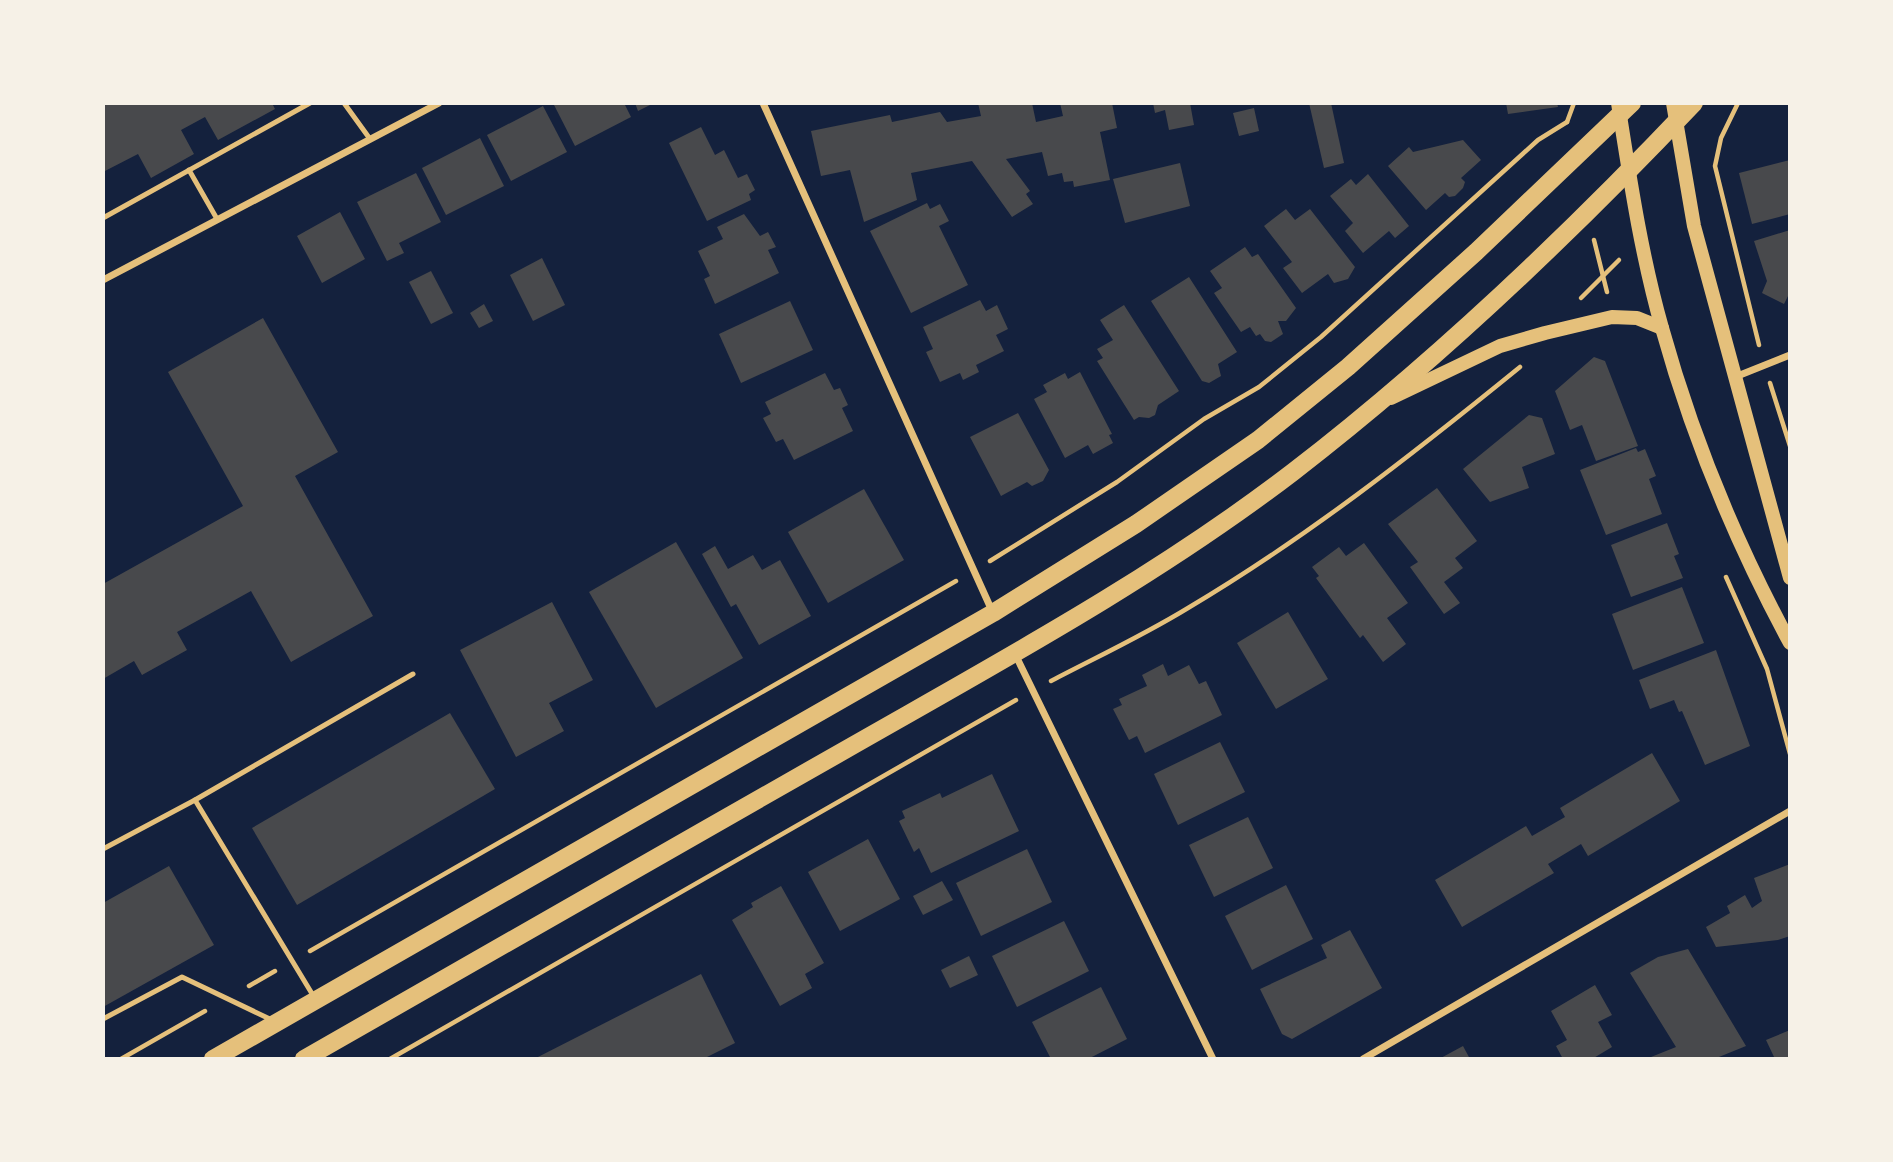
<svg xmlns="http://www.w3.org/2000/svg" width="1893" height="1162" font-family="Mulish,sans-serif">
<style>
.building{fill:#48494c}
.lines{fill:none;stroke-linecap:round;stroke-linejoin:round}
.path{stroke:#e5c07b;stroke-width:4.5}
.service{stroke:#e5c07b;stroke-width:5}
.minor{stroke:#e5c07b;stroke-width:7}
.secondary{stroke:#e5c07b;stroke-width:14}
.primary{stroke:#e5c07b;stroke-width:18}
</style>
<rect width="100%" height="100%" fill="#14213d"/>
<g class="building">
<polygon points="103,103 272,103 275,109 218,140 205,117 181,130 194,154 151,178 138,154 103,172"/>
<polygon points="553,103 624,103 631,117 575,146"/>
<polygon points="635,103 654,103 638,111"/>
<polygon points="978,103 1032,103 1036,122 1063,116 1060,103 1112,103 1117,128 1100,132 1110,180 1074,187 1073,181 1064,182 1062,173 1048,176 1042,152 1006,159 1030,191 1026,194 1033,204 1012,217 972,161 911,173 917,200 864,222 850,170 821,176 811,131 890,115 892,122 940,112 947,122 981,116"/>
<polygon points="1153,103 1190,103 1194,125 1169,130 1165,110 1155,113"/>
<polygon points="1309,103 1331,103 1344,163 1324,168"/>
<polygon points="1506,103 1557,103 1558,107 1508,114"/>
<polygon points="543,106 567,152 511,181 487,135"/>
<polygon points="1254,108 1259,131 1239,136 1233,113"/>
<polygon points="701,127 715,155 724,150 738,178 747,174 755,190 749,194 751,200 707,221 669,143"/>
<polygon points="480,138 504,186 446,215 422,168"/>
<polygon points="1463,140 1481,160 1461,178 1465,182 1463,188 1455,196 1449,197 1445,193 1426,210 1388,166 1409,147 1413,152"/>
<polygon points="1790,160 1790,214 1752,224 1739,173"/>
<polygon points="1180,163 1190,206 1125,223 1113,179"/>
<polygon points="416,173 441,222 399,243 404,253 387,261 357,202"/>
<polygon points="1368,174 1409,226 1395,238 1389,231 1363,253 1345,231 1353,223 1330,196 1351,179 1356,185"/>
<polygon points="927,203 930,209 940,204 949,221 939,226 968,285 911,313 870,231"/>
<polygon points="1286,209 1295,220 1310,209 1355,267 1348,279 1334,283 1328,274 1302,293 1283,268 1292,262 1264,226"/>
<polygon points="340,212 365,259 322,283 297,236"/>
<polygon points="744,214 760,236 768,232 776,247 768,250 779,273 715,304 704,279 710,276 698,251 723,239 717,227"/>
<polygon points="1790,230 1790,292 1784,304 1762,293 1767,281 1754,241"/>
<polygon points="1245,247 1252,257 1258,254 1296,308 1286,321 1278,321 1283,334 1271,342 1265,341 1260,334 1256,336 1250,327 1241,332 1214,293 1222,288 1210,271"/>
<polygon points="542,258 565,305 533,321 510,275"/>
<polygon points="431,271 453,313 431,324 409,282"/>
<polygon points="1189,277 1237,352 1218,364 1221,376 1209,383 1202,381 1151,301"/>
<polygon points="980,300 986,311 997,305 1008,329 996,335 1004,351 976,365 979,372 963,380 960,373 940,382 926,352 933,349 923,327"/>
<polygon points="790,301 813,350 741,383 719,334"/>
<polygon points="484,304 493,321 479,328 470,313"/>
<polygon points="1124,305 1179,391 1158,405 1155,415 1149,418 1139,417 1134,420 1097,361 1103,358 1097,349 1113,340 1100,320"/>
<polygon points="263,318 338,452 295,476 373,616 291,662 251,591 177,632 187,650 142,675 134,661 103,679 103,584 243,506 168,372"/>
<polygon points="1594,357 1605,361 1638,446 1596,461 1582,425 1570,430 1555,391"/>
<polygon points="1080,372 1112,434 1109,435 1113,443 1093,454 1088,445 1065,458 1034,399 1047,392 1043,385 1065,373 1068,379"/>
<polygon points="825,373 834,390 840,388 848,405 842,408 853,431 794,460 783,439 776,442 763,418 771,414 765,402"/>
<polygon points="1018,413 1049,470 1043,481 1032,486 1027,482 1001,496 970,437"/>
<polygon points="1529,415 1542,418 1555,454 1522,467 1529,488 1490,502 1463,469"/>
<polygon points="1636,448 1638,452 1645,449 1656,476 1649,479 1662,514 1606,535 1580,470"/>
<polygon points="1437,488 1477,541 1455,558 1463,568 1444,582 1460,603 1444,614 1410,567 1418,562 1388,524"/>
<polygon points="864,489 904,560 828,603 788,532"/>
<polygon points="1667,523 1679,554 1674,556 1683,578 1631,597 1611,545"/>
<polygon points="676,542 743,658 656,708 589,592"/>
<polygon points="1364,543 1408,603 1387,618 1406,644 1383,662 1363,635 1360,638 1316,578 1319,576 1312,567 1339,547 1346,556"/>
<polygon points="715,546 728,569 753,555 762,570 780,560 811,616 759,645 736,604 731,607 702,554"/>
<polygon points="1682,587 1704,643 1633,670 1612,614"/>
<polygon points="552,602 593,680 549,703 564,731 516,757 460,650"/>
<polygon points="1288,612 1328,679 1276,709 1237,643"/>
<polygon points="1716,650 1750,746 1705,765 1682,711 1679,712 1674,700 1650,709 1639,680"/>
<polygon points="1163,664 1168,676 1189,665 1199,684 1206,681 1222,715 1145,753 1137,736 1129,740 1113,709 1122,705 1119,699 1147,686 1142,675"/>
<polygon points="450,713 495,789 297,905 252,828"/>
<polygon points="1220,742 1245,792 1178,825 1154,774"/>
<polygon points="1652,753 1680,801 1588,856 1581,844 1548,864 1554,873 1462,927 1435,880 1526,826 1532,836 1565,817 1560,808"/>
<polygon points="992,774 1019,831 931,873 919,848 914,852 899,821 905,818 902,811 940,793 942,798"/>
<polygon points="1248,817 1273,868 1214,897 1189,845"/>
<polygon points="868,839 900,899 840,931 808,872"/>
<polygon points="1027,849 1052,902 981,936 956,883"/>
<polygon points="1790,864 1790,936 1778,940 1716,947 1706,927 1730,913 1727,906 1745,895 1752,908 1762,901 1754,878"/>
<polygon points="169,866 214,945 103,1007 103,903"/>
<polygon points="942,881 953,900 923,915 913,896"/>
<polygon points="1286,885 1313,939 1252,970 1225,916"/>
<polygon points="781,886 824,963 805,974 812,988 780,1006 732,920 753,907 751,903"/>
<polygon points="1064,921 1089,971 1017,1007 992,956"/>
<polygon points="1350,930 1382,988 1292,1039 1282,1034 1260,989 1327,958 1321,945"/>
<polygon points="1688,949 1746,1046 1714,1059 1646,1059 1676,1047 1630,973 1658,957"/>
<polygon points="969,956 978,975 950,988 941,970"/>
<polygon points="701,974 735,1043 703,1059 534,1059"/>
<polygon points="1595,985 1612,1015 1598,1022 1612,1047 1592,1059 1563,1059 1556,1046 1567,1040 1551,1011"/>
<polygon points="1101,987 1127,1039 1088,1059 1051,1059 1032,1022"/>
<polygon points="1790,1030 1790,1059 1775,1059 1766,1040"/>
<polygon points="1463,1046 1470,1059 1439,1059"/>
</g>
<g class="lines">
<g class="path">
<polyline points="1738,103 1721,138 1715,166 1759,345"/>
<polyline points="1567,122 1574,103"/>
<polyline points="1594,240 1607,292"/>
<polyline points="1581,298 1619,260"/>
<polyline points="1770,383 1790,446"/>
<polyline points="990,561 1117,482 1204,419 1259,387 1321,337 1538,140 1567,122"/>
<polyline points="1726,577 1767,669 1790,754"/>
<path d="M 1051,681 C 1097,657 1144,635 1188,608 C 1306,538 1413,454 1520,367"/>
<polyline points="310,951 956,581"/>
<polyline points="249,986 275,971"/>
<polyline points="121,1059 205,1011"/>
<polyline points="390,1059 1016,700"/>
</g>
<g class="service">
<polyline points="344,103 370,139"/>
<polyline points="189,170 217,219"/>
<polyline points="103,218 310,103"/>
<polyline points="103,849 195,800"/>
<polyline points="314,997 195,800 413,674"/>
<polyline points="103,1019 182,977 274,1021"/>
</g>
<g class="minor">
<polyline points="763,103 993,613"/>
<polyline points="103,280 439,103"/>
<polyline points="1735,377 1790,355"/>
<polyline points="1015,654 1213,1059"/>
<polyline points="1363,1059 1790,811"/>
</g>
<g class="secondary">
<path d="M 1618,103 C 1630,179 1641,254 1662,328 C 1692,436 1737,545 1790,643"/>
<polyline points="1673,103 1694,226 1790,578"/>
<polyline points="1391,398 1500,346 1545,333 1612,317 1637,318 1662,328"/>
</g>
<g class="primary">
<polyline points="213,1059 993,613 1136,524 1258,440 1348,367 1476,252 1632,103"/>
<path d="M 304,1059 C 486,955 669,850 852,746 C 1001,661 1156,577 1293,472 C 1437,361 1569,235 1694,103"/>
</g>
</g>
<rect width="1893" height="1162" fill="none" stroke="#f6f1e7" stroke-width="210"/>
</svg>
